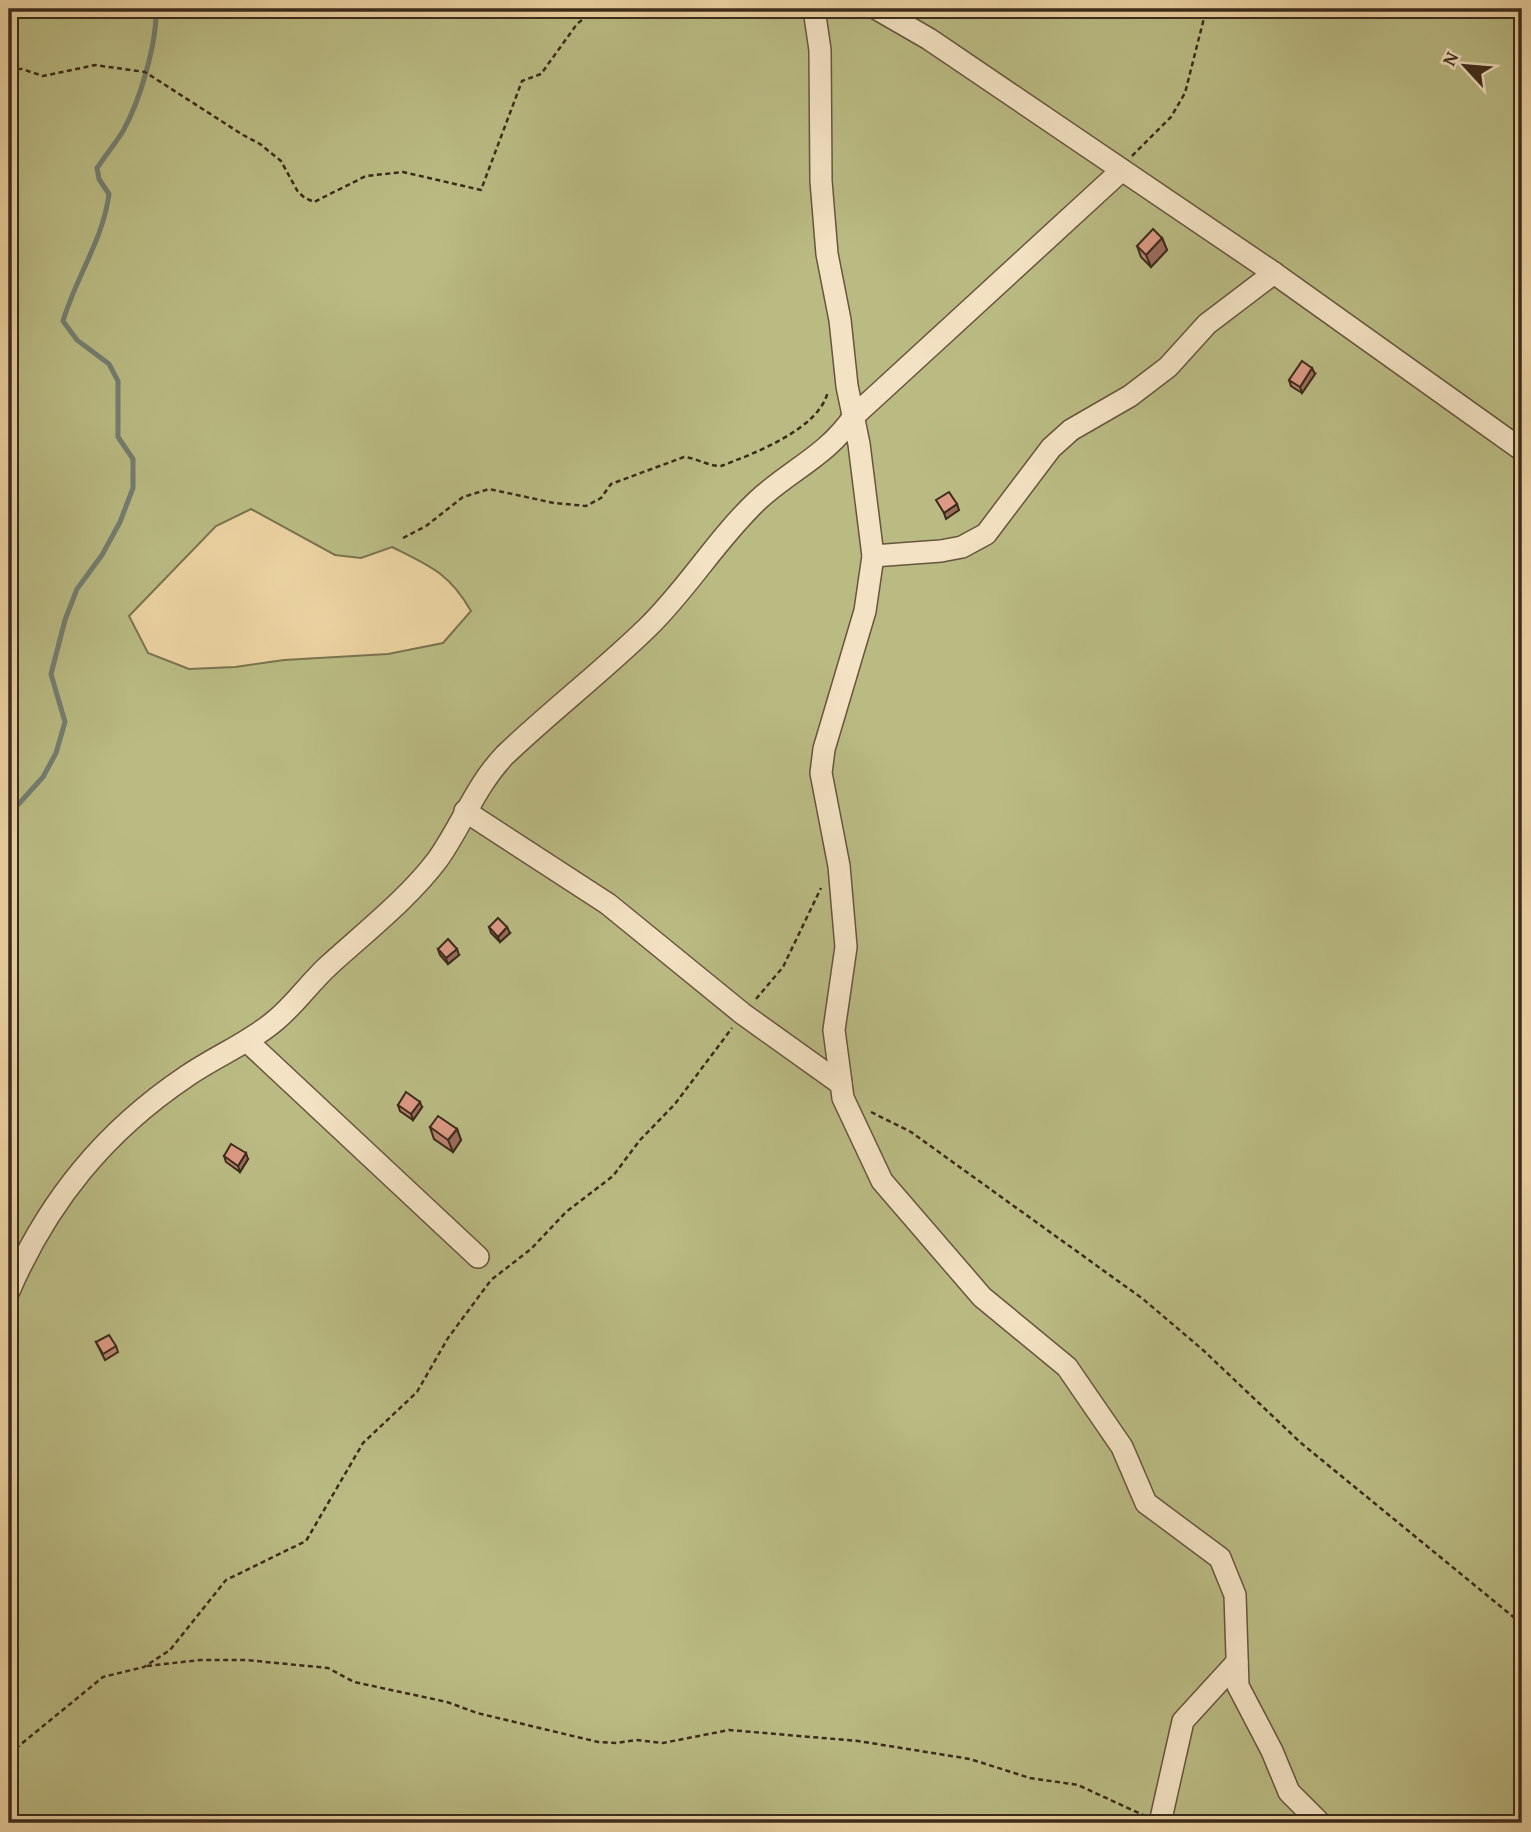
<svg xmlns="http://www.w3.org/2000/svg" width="1531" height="1832" font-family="'Gentium Book Plus',serif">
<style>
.green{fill:#babb83;stroke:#7a7350;stroke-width:2;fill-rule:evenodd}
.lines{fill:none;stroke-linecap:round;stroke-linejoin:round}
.stream{stroke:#737f72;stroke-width:5}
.street-casing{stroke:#67553e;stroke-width:24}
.path{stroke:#3b2b1c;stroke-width:2.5;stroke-dasharray:5 3.5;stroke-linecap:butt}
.street{stroke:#f3e2c3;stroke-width:21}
.wall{fill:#be8472;stroke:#3b2b1c;stroke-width:2}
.shaded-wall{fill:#9b6c5d;stroke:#3b2b1c;stroke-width:2}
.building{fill:#dd9a85;stroke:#3b2b1c;stroke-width:2}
</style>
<rect width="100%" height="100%" fill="#ecd3a2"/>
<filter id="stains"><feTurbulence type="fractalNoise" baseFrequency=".00286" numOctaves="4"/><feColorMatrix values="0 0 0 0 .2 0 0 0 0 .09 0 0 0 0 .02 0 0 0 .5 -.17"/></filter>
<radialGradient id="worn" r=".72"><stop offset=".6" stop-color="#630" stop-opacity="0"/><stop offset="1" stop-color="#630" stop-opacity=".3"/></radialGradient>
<path class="green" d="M 9,9 L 1522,9 L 1522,1823 L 9,1823 ZM 251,509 L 335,555 L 361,558 L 392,547 C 430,566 449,573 471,611 L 443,643 L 388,654 L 284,660 L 235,667 L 189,669 L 148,653 L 129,616 L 216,526 Z"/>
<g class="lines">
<path class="stream" d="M 9,820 L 15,808 L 43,777 L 56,753 L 65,722 L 51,674 L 65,620 L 77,589 L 102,555 L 120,522 L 133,488 L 133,459 L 118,437 L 118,381 L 109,364 L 77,340 L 63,321 C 76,277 103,240 109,194 L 99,179 L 97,168 C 105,156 115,144 123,131 C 140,101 157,43 156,9"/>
<defs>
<g id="street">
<polyline points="814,9 820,50 821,181 827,254 840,320 847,386 859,444 873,556 865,611 824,749 821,773 839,866 846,947 834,1030 843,1098 882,1181 982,1297 1067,1367 1122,1447 1146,1503 1220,1558 1235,1595 1238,1686 1272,1751 1289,1792 1320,1823"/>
<polyline points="877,9 929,39 1274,273 1522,450"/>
<polyline points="873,556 941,551 962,547 986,534 1051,448 1071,430 1130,396 1168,367 1207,324 1274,273"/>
<polyline points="465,811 608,904 743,1014 841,1084"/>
<polyline points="248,1042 478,1257"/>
<path d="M 9,1291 C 48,1201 105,1131 187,1076 C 216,1056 249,1043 276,1020 C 295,1004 309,984 327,967 C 363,934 410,897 438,859 C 462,825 476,785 505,755 C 551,711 602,672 648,627 C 688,588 716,540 757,501 C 790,470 827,456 854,416 L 1122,170"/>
<polyline points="1160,1823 1183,1721 1237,1662"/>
</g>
</defs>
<use href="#street" class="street-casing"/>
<g class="path">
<polyline points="9,69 22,69 43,76 95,65 145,72 243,135 260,144 281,161 298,192 305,198 314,202 366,176 403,172 481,190 522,81 541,74 577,24 595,9"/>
<polyline points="1132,156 1171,117 1185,93 1204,18 1211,9"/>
<path d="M 403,538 L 426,526 L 463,497 L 489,489 L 554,503 L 586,506 L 601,498 L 611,484 L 684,457 C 697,458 707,466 721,466 C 753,454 820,429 828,391"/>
<polyline points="756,999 783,967 821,888"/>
<polyline points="871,1112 911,1132 1143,1299 1203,1350 1301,1443 1522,1624"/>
<polyline points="147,1666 200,1660 246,1660 328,1668 354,1682 447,1702 477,1713 598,1742 617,1743 636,1740 663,1743 729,1730 858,1741 970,1759 1030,1778 1078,1785 1143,1815"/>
<polyline points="9,1754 103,1677 144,1667 170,1650 226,1580 306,1541 363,1443 417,1392 448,1338 491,1280 531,1249 566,1212 613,1176 640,1140 675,1104 732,1028"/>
</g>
<use href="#street" class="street"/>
</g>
<g class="wall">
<polygon points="1162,238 1167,250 1151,267 1141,257 1137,246"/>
<polygon points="1315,374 1302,393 1291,386 1289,380"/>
<polygon points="489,927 510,933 500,942 491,933"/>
<polygon points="438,949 459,955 448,964 440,955"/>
<polygon points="398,1105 422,1107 413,1120 400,1111"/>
<polygon points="430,1127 457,1129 461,1140 453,1152 434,1139"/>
<polygon points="224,1156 248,1159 240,1172 226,1162"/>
<polygon points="96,1342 116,1346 118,1352 105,1360"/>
</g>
<g class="shaded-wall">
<polygon points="1162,238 1167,250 1151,267 1146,255"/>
<polygon points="1312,368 1315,374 1302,393 1300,387"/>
<polygon points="957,504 959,510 946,519 944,513"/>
<polygon points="507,927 510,933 500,942 498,937"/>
<polygon points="457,949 459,955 448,964 446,958"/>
<polygon points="420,1102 422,1107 413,1120 411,1114"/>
<polygon points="457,1129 461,1140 453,1152 448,1140"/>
<polygon points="246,1153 248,1159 240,1172 238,1166"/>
<polygon points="12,1379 14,1385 9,1391 9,1382"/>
</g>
<g class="building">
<polygon points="1153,229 1162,238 1146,255 1137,246"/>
<polygon points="1302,361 1312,368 1300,387 1289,380"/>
<polygon points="949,492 957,504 944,513 936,500"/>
<polygon points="498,918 507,927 498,937 489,927"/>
<polygon points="448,939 457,949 446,958 438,949"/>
<polygon points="406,1092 420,1102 411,1114 398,1105"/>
<polygon points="438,1116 457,1129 448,1140 430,1127"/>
<polygon points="231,1144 246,1153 238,1166 224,1156"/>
<polygon points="109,1335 116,1346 103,1354 96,1342"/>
</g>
<rect width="1531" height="1832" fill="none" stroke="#ecd3a2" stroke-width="35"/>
<rect x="10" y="10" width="1510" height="1811" fill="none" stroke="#3b2b1c" stroke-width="3.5"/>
<rect x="18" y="18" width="1496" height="1797" fill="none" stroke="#3b2b1c" stroke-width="2"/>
<g transform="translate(1465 66) rotate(296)" stroke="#f3e2c3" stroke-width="5" paint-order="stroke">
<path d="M0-5L12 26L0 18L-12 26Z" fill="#3b2b1c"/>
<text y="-10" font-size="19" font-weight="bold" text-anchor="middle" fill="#3b2b1c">N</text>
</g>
<rect width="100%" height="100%" filter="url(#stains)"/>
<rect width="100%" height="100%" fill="url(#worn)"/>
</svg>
